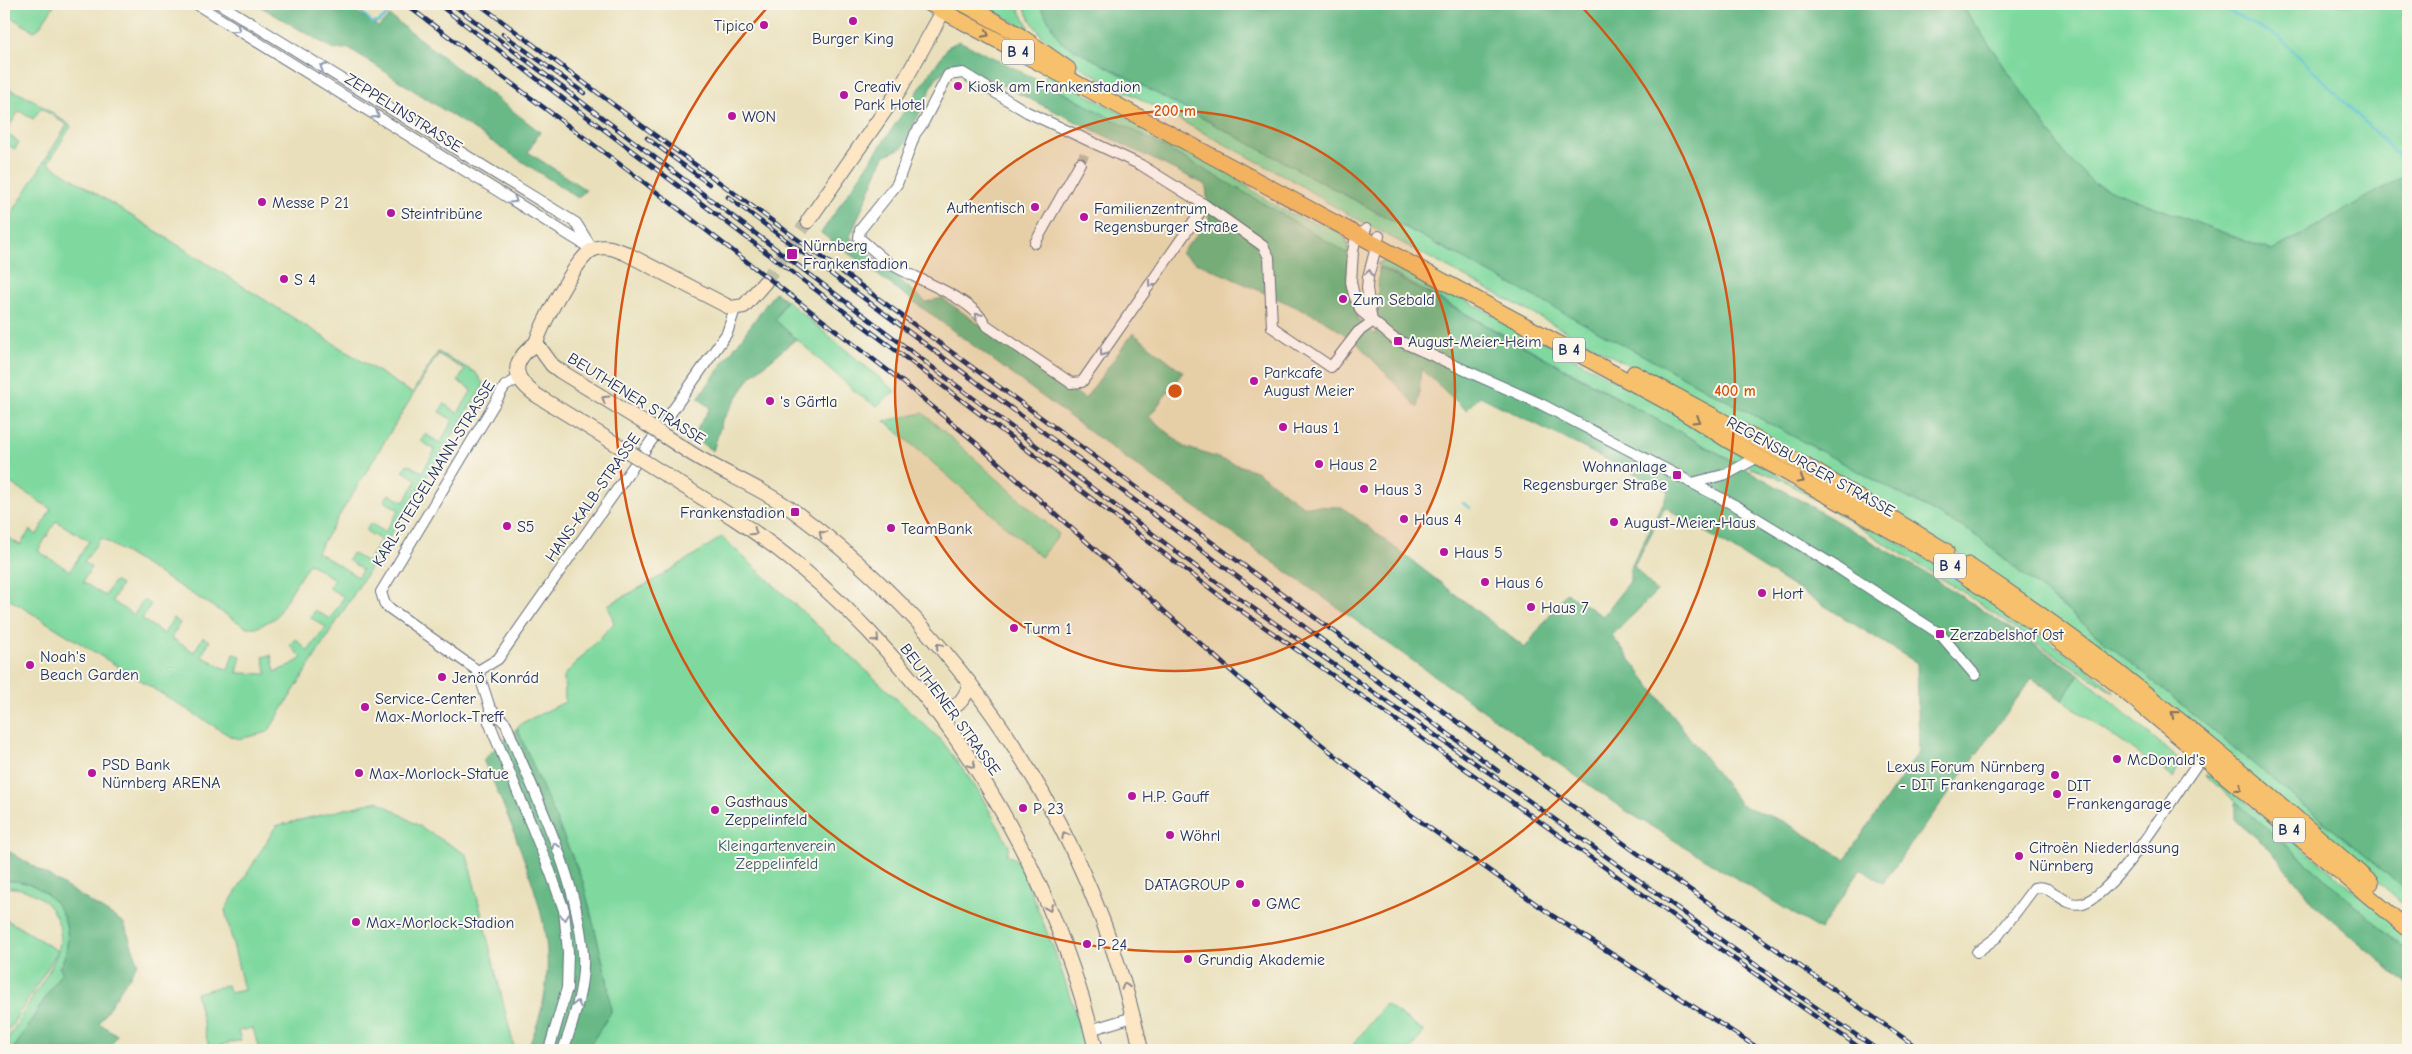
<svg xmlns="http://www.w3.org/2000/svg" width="2412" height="1054" font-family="'Comic Neue',sans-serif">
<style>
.green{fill:#7fd99f;stroke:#4d847e;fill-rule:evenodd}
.forest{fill:#67b986;stroke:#417472;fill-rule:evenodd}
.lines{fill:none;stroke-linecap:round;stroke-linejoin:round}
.stream{stroke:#56c1d1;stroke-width:2.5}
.minor-tunnel{stroke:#c0bda8;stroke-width:10;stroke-dasharray:10 5;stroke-linecap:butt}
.secondary-tunnel{stroke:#c0bda8;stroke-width:14;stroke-dasharray:14 7;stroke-linecap:butt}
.minor-casing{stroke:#636d7f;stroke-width:12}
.secondary-casing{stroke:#636d7f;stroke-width:16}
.primary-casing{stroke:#636d7f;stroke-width:17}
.minor{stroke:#fff;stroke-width:10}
.secondary{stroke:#fce6c4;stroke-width:14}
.primary{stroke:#f7c06c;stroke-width:15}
.rail-casing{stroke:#1b2f5e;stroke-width:4.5}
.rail{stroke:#fbf7ec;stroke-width:2.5;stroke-dasharray:8;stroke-linecap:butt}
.secondary-bridge-casing{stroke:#636d7f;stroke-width:16;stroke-linecap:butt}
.secondary-bridge{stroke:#fce6c4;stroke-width:14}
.oneway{stroke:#8d97ae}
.oneway2{stroke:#7e7064}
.oneway3{stroke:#8c8a91}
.ring{fill:none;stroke:#d45514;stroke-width:2.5}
.poi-dot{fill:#b5179e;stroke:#fbf7ec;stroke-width:2}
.labels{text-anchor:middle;stroke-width:4;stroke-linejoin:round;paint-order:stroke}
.shield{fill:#fbf7ec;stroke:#5e6b89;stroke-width:1}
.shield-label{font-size:15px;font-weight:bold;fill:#1b2f5e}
.poi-label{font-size:16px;fill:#1b2f5e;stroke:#fbf7ec;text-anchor:start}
.street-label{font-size:16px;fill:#1b2f5e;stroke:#fbf7ec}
.park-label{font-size:16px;fill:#345a6e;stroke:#fbf7ec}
.centre{fill:#d45514;stroke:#fbf7ec;stroke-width:2.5}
.ring-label{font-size:15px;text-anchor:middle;font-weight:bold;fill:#d45514;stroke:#fbf7ec;stroke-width:4;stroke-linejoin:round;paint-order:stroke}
</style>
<rect width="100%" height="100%" fill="#fbf7ec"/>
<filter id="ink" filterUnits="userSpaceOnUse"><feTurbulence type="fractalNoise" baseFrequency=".02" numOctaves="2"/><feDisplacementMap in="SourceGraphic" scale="10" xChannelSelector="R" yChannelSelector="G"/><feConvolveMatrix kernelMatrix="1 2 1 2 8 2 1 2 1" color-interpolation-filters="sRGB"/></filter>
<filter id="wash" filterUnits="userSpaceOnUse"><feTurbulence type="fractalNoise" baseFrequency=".0096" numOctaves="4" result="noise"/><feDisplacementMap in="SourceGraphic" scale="20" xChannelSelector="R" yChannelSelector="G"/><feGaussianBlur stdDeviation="1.12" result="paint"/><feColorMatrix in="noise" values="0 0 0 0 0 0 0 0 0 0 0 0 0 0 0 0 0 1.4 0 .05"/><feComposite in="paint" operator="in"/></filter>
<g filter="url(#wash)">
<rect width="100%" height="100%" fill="#e9e0bb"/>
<g class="green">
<polygon points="4,4 55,4 39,28 34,31 4,13"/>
<polygon points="981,4 1016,4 1029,27 1027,29"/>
<path d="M 1023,4 L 1039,4 L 1061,42 L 1973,533 L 2408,891 L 2408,909 L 2338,847 L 1967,559 L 1797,456 L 1328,203 L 1292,180 L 1071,62 C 1049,46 1033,29 1023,4 Z"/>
<polygon points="1961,4 2408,4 2408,174 2272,251 2094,184 2066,156"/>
<path d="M 1047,73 L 1230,173 C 1250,189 1271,205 1294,215 C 1310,223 1329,223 1343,236 C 1348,241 1348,248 1348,254 L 1280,213 L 1043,81 Z"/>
<path d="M 8,88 L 35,101 L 71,126 L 48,163 L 412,393 L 438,352 L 476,373 L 484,385 L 268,732 L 240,739 L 230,736 L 4,596 L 4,535 L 20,545 L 30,530 L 37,535 L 51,509 L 4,479 L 4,226 L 67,125 L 41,108 L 33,119 L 19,111 L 5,133 L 19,142 L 15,149 L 4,143 L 4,95 ZM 438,354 L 465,370 L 458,381 L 472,390 L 458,413 L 444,404 L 439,412 L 453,420 L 440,443 L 425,434 L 421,441 L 435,450 L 422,472 L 407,464 L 403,471 L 417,480 L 404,502 L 389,494 L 384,501 L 399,510 L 385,532 L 370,523 L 366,531 L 381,540 L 367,562 L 352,553 L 348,560 L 362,570 L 358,577 L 317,552 ZM 56,521 L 89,541 L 70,571 L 38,551 ZM 101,538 L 246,627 L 258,627 L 275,618 L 309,563 L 334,579 L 329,588 L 344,597 L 330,619 L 315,610 L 311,618 L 326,627 L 308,651 L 296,639 L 290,645 L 302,658 L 289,666 L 275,672 L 271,655 L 263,657 L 267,674 L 237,673 L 241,656 L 233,654 L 228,670 L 201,656 L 210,641 L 203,637 L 194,652 L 171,638 L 180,623 L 173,618 L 164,634 L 142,619 L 151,604 L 143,600 L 134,615 L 112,601 L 121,585 L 114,581 L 105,596 L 83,582 L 91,567 L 84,562 Z"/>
<polygon points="1389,259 1689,420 1741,454 1946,570 2095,674 2114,693 2030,639 1966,594 1785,481 1729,459 1376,264"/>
<polygon points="786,300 895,391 877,406 858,394 775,320"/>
<polygon points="923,413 1059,534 1041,557 885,421"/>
<polygon points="722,537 942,741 979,792 1009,846 1007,855 1018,860 1055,952 1088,1050 587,1050 611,1012 607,979 583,882 517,728 522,723 565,702 564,676 614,623 608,605 658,578"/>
<polygon points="2079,674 2181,761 2173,778 2062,700"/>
<polygon points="2205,775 2216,777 2408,935 2408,951"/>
<polygon points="378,801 467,855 514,1047 511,1050 259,1050 253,1028 238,1031 241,1040 209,1048 196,993 227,985 230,993 244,990 225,910 276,826"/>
<path d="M 4,881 C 51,877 84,927 59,968 L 63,970 L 13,1050 L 4,1050 L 4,1045 C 14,1028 24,1012 34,995 C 52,966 76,935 46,903 C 35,892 18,886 4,888 Z"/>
<polygon points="4,918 58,951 4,1038"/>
<polygon points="1385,1004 1424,1032 1411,1050 1349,1050"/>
</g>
<g class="forest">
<polygon points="256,4 346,4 378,27 390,16 540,132 528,152 586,190 578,198 349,48 335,50"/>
<polygon points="1039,4 1961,4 2066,156 2094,184 2272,251 2408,174 2408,891 1973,533 1061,42"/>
<path d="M 959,41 C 1092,105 1222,177 1348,254 L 1348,288 L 1358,320 L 1376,335 L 1379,267 L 1734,462 L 1926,573 L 2079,674 L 2062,700 L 2032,678 L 1883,883 L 1861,869 L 1820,930 L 1620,807 L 1120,454 L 821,233 L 948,47 ZM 954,62 L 1206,185 L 1209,221 L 1181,253 L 1195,262 L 1321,318 L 1357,343 L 1418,408 L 1421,369 L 1466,410 L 1480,396 L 1669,491 L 1630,569 L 1630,581 L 1603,616 L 1566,593 L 1525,648 L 1342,507 L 1303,506 L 1256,471 L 1185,447 L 1149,417 L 1183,372 L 1133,333 L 1085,399 L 942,298 L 926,302 L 850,237 L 884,156 L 903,147 L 936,78 ZM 1665,507 L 1917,663 L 1919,752 L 1845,859 L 1785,822 L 1741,805 L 1612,636 L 1656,592 L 1634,566 Z"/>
<polygon points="775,292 786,300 775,320 796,339 750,377 722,421 713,451 692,437 710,408 698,398"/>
<path d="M 517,728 L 583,882 L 607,979 L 611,1012 L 587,1050 L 527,1050 C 561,974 548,923 520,848 C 509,818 497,789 483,760 Z"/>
<polygon points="2235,801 2408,951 2408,985 2314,904 2270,849 2235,820"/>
<path d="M 4,848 L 124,923 L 138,963 L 99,1023 L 117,1035 L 108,1050 L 13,1050 L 62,971 L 59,968 C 84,927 51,877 4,881 Z"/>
</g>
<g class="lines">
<g class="stream">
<polyline points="354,4 372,23 379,22 387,15"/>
<polyline points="2214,4 2279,37 2408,165"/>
<polyline points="1463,503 1470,508"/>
</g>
</g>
</g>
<g filter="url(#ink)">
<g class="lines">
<polyline class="minor-tunnel" points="1080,163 1086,151"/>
<polyline class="secondary-tunnel" points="765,282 808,221"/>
<defs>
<g id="minor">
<polyline points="196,4 593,250"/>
<polyline points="220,4 576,223 591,247"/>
<path d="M 1205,205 L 1141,165 L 1027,112 L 963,73 L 948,75 L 923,123 L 915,134 L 897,184 L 860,230 L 859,238 C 869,246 879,256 889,263 C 916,280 972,297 986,325 L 1071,383 L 1082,382 L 1205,205 L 1263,246 L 1269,257 L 1272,327 L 1331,367 L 1358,332 L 1372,322"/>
<polyline points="1366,229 1355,241 1353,251 1351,282 1354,295 1361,311 1393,338 1541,404 1738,507 1835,566 1940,634 1975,675"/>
<polyline points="1035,243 1080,163"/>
<polyline points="1372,322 1367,288 1368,277 1379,236"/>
<polyline points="1692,483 1727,474 1758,457"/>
<polyline points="478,671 498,659 727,333 735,309"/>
<polyline points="478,671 490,708 489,722 550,871 564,910 568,952 567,988 549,1050"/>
<polyline points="478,671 385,605 381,592 505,386 520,378"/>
<path d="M 490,708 L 506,724 C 535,797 577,875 583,954 C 585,986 574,1021 563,1050"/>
<path d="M 1977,952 L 1997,937 L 2034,888 C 2052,882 2063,909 2083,903 C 2118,893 2179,786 2205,753"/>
<polyline points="1090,1030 1133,1017"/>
</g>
<g id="secondary">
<polyline points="808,221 900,89 947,4"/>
<path d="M 536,343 C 542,324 576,259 592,250 C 603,244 615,249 625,253 L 731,308 L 744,306 L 765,282"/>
<path d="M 536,343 C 512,361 510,376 536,395 L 629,452"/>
<polyline points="536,343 552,365 560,371 646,424"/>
<path d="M 686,450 C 721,473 761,487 795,512 C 970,641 1095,838 1141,1050"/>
<path d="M 669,477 C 712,504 755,530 794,562 C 943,684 1052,864 1096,1050"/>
<path d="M 934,711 C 954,712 964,702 970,684"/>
</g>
<g id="primary">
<polyline points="930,4 1669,403 1729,441 1926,550 2049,633 2110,679 2408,929"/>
<polyline points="964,4 1016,33 1068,69"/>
<polyline points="1634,373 1815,471 1946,551"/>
<path d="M 1968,565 C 2112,659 2242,770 2371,883"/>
</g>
</defs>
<use href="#minor" class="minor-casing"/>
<use href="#secondary" class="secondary-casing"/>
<use href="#primary" class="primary-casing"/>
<use href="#minor" class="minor"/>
<use href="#secondary" class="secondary"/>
<use href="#primary" class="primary"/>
<defs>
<g id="rail">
<polyline points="405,4 641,180 904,383 976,443 1238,677 1389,799 1553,916 1761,1050"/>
<polyline points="438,4 1219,595 1863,1050"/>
<polyline points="452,4 1223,587 1528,800 1785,986 1878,1050"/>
<polyline points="479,4 626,114 1637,853 1921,1050"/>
<polyline points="503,34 584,93"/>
<polyline points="647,138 709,184"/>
<polyline points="728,197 1498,771"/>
</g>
</defs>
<use href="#rail" class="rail-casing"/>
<use href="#rail" class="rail"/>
<defs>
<g id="secondary-bridge">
<polyline points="646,424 686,450"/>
<polyline points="629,452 669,477"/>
</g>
</defs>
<use href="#secondary-bridge" class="secondary-bridge-casing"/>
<use href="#secondary-bridge" class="secondary-bridge"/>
</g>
<defs><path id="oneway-chevron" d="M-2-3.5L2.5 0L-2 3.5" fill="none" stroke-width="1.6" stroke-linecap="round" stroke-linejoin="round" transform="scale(1.25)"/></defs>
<g class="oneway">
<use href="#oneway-chevron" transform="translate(237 29) rotate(32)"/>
<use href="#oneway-chevron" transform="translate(323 67) rotate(-148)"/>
<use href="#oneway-chevron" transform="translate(376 115) rotate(32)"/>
<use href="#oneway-chevron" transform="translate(514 200) rotate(32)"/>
<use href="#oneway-chevron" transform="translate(1369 273) rotate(-79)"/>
<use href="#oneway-chevron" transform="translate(1151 284) rotate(125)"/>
<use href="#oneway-chevron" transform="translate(978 316) rotate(-135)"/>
<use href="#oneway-chevron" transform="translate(1103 353) rotate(125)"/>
<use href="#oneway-chevron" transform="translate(555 846) rotate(-112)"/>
<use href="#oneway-chevron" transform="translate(565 917) rotate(83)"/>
<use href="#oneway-chevron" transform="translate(577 1004) rotate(-78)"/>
</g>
<g class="oneway2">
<use href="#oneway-chevron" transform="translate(986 34) rotate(28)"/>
<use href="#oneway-chevron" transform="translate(1697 420) rotate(32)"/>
<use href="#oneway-chevron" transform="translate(1801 480) rotate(29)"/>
<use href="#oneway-chevron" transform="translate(2174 714) rotate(-141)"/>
<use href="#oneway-chevron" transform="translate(2239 788) rotate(40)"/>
</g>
<g class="oneway3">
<use href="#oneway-chevron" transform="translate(605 399) rotate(-148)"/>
<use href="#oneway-chevron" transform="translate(754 532) rotate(35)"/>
<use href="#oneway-chevron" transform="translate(822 534) rotate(-141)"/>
<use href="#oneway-chevron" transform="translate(876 639) rotate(46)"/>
<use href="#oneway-chevron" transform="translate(939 646) rotate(-131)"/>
<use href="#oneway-chevron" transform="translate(972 765) rotate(57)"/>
<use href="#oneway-chevron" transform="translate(1065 835) rotate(-117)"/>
<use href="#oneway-chevron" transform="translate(1049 908) rotate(67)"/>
<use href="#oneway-chevron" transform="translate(1125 986) rotate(-107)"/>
</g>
</g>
<circle cx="1175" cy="391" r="280" fill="#d45514" fill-opacity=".12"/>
<g class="ring">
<circle cx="1175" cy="391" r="280"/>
<path d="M1581 6A560 560 0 1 1 769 6"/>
</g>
<g class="poi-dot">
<circle cx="853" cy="21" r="5"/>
<circle cx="764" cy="25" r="5"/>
<circle cx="958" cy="86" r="5"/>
<circle cx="844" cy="95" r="5"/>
<circle cx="732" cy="116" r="5"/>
<circle cx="262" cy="202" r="5"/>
<circle cx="1035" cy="207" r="5"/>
<circle cx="391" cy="213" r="5"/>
<circle cx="1084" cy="217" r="5"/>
<rect x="786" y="248" width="12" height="12" rx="2.5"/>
<circle cx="284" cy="279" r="5"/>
<circle cx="1343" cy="299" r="5"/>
<rect x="1393" y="336" width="10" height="10" rx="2.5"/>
<circle cx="1254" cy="381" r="5"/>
<circle cx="770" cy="401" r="5"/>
<circle cx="1283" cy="427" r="5"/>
<circle cx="1319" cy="464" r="5"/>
<rect x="1672" y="470" width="10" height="10" rx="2.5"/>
<circle cx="1364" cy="489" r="5"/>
<rect x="790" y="507" width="10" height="10" rx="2.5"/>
<circle cx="1404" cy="519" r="5"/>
<circle cx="1614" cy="522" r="5"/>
<circle cx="507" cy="526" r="5"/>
<circle cx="891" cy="528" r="5"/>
<circle cx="1444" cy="552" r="5"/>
<circle cx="1485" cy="582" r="5"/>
<circle cx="1762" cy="593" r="5"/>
<circle cx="1531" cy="607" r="5"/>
<circle cx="1014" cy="628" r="5"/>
<rect x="1935" y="629" width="10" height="10" rx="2.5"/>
<circle cx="30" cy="665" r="5"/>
<circle cx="442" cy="677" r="5"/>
<circle cx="365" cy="707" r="5"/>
<circle cx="2117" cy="759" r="5"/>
<circle cx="92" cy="773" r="5"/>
<circle cx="359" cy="773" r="5"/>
<circle cx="2055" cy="775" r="5"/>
<circle cx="2057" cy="794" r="5"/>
<circle cx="1132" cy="796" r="5"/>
<circle cx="1023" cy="808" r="5"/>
<circle cx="715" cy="810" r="5"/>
<circle cx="1170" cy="835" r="5"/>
<circle cx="2019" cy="856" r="5"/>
<circle cx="1240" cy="884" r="5"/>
<circle cx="1256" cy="903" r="5"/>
<circle cx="356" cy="922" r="5"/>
<circle cx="1087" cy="944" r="5"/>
<circle cx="1188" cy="959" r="5"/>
</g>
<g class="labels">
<g class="shield">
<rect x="1002" y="39.5" width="32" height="25" rx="4"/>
<rect x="1553" y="337.5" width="32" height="25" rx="4"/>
<rect x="1934" y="553.5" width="32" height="25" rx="4"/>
<rect x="2273" y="817.5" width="32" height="25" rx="4"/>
</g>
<g class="shield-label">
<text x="1018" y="57">B 4</text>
<text x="1569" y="355">B 4</text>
<text x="1950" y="571">B 4</text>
<text x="2289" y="835">B 4</text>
</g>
<g class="poi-label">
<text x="754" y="31" text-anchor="end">Tipico</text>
<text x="853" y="44" text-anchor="middle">Burger King</text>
<text x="854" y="92">Creativ<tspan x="854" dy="18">Park Hotel</tspan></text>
<text x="968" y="92">Kiosk am Frankenstadion</text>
<text x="742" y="122">WON</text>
<text x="272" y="208">Messe P 21</text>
<text x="1025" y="213" text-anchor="end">Authentisch</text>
<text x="1094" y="214">Familienzentrum<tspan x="1094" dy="18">Regensburger Straße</tspan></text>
<text x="401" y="219">Steintribüne</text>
<text x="803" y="251">Nürnberg<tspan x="803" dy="18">Frankenstadion</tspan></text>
<text x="294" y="285">S 4</text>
<text x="1353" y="305">Zum Sebald</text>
<text x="1408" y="347">August-Meier-Heim</text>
<text x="1264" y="378">Parkcafe<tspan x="1264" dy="18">August Meier</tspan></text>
<text x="780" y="407">'s Gärtla</text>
<text x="1293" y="433">Haus 1</text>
<text x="1329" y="470">Haus 2</text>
<text x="1667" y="472" text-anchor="end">Wohnanlage<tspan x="1667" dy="18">Regensburger Straße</tspan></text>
<text x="1374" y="495">Haus 3</text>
<text x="785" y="518" text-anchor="end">Frankenstadion</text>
<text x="1414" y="525">Haus 4</text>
<text x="1624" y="528">August-Meier-Haus</text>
<text x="517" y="532">S5</text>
<text x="901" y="534">TeamBank</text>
<text x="1454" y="558">Haus 5</text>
<text x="1495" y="588">Haus 6</text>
<text x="1772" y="599">Hort</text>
<text x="1541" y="613">Haus 7</text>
<text x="1024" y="634">Turm 1</text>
<text x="1950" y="640">Zerzabelshof Ost</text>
<text x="40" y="662">Noah's<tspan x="40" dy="18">Beach Garden</tspan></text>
<text x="452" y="683">Jenö Konrád</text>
<text x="375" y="704">Service-Center<tspan x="375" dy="18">Max-Morlock-Treff</tspan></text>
<text x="2127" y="765">McDonald's</text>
<text x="102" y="770">PSD Bank<tspan x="102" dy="18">Nürnberg ARENA</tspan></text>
<text x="2045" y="772" text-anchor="end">Lexus Forum Nürnberg<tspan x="2045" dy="18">- DIT Frankengarage</tspan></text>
<text x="369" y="779">Max-Morlock-Statue</text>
<text x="2067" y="791">DIT<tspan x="2067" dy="18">Frankengarage</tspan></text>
<text x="1142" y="802">H.P. Gauff</text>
<text x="725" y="807">Gasthaus<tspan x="725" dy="18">Zeppelinfeld</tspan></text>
<text x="1033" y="814">P 23</text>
<text x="1180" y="841">Wöhrl</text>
<text x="2029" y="853">Citroën Niederlassung<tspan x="2029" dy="18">Nürnberg</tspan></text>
<text x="1230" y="890" text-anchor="end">DATAGROUP</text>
<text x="1266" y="909">GMC</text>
<text x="366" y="928">Max-Morlock-Stadion</text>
<text x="1097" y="950">P 24</text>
<text x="1198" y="965">Grundig Akademie</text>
</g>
<g class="street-label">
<text transform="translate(404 112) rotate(32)" y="6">ZEPPELINSTRASSE</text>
<text transform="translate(637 398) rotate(32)" y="6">BEUTHENER STRASSE</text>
<text transform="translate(1811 466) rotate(29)" y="6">REGENSBURGER STRASSE</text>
<text transform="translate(433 473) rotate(-58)" y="6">KARL-STEIGELMANN-STRASSE</text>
<text transform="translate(592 497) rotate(-55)" y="6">HANS-KALB-STRASSE</text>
<text transform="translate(951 709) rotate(54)" y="6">BEUTHENER STRASSE</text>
</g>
<g class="park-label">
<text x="777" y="851">Kleingartenverein<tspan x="777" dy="18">Zeppelinfeld</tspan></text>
</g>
</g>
<circle cx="1175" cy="391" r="8" class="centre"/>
<g class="ring-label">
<text x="1175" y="116">200 m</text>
<text x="1735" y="396">400 m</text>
</g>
<rect width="2412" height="1054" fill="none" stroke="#fbf7ec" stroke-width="20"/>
</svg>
